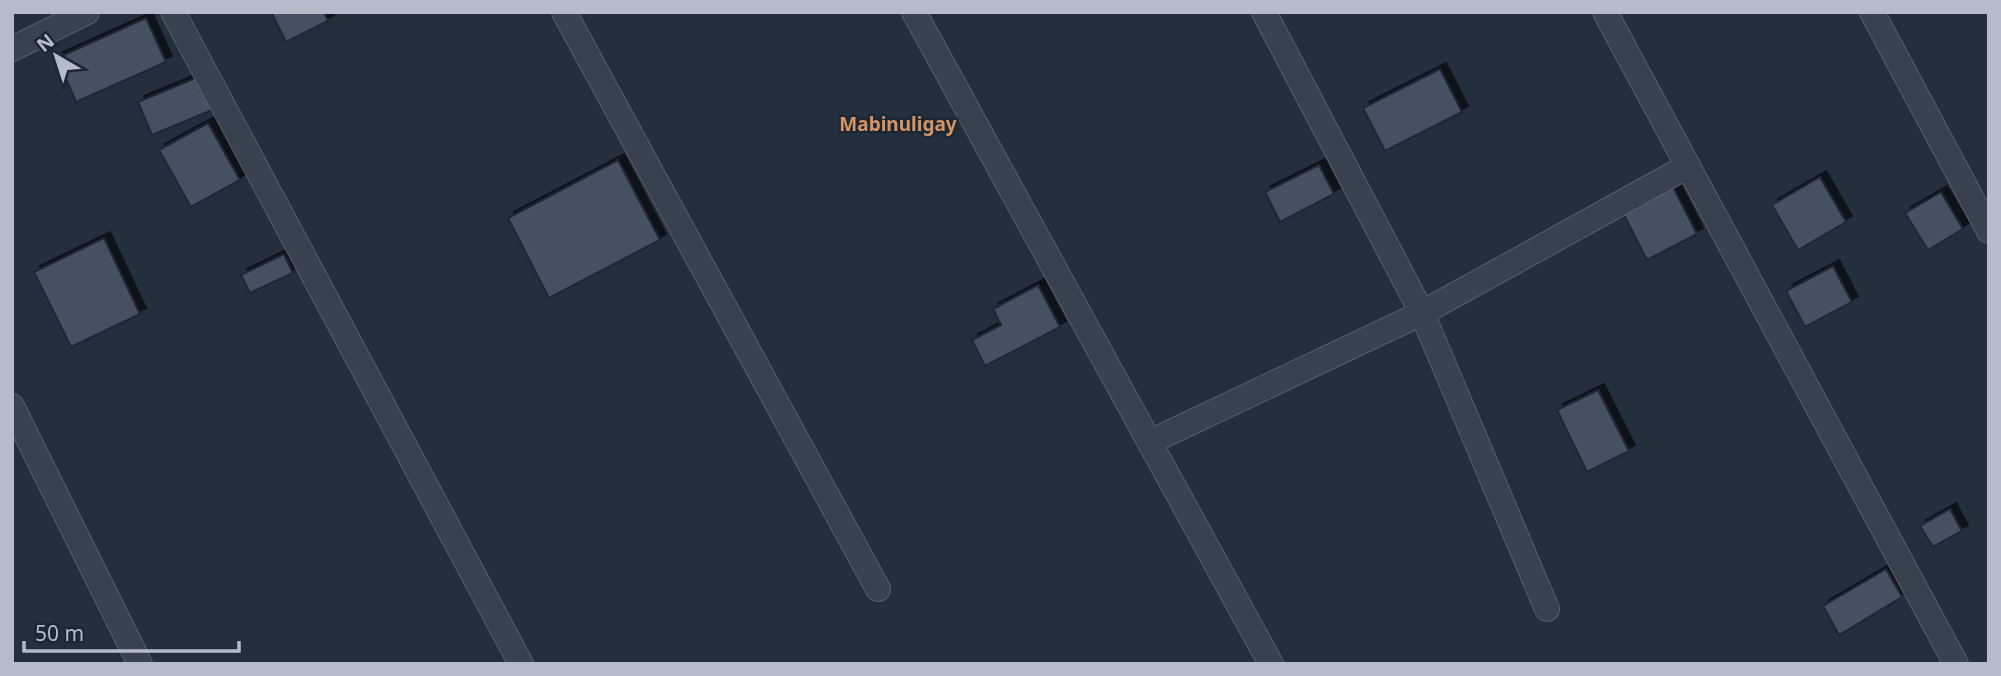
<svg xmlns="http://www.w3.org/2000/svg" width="2001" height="676" font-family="'Noto Sans',sans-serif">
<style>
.building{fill:#455162;stroke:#1f2835;stroke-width:2;filter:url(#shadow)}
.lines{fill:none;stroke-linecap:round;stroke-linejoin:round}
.street-casing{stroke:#565f6c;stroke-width:26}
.street{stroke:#38414e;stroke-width:24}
.labels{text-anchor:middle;stroke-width:5;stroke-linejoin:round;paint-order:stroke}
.neighbourhood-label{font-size:19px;font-weight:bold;fill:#d59563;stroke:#1d2633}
</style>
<defs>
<filter id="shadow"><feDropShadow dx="6" dy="-6" stdDeviation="0" flood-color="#0009"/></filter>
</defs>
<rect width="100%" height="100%" fill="#242f3e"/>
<g class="building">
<polygon points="271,12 324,12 328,21 286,42"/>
<polygon points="146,18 166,62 76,102 57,58"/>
<polygon points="1440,69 1462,112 1385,151 1363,108"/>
<polygon points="198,77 212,110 152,135 138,102"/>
<polygon points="208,123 240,180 191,207 159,150"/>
<polygon points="618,160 660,240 549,298 508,218"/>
<polygon points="1319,165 1334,194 1280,222 1265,192"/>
<polygon points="1820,177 1846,222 1798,250 1772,205"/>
<polygon points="1672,185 1697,234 1647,260 1622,211"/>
<polygon points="1941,192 1963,229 1928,250 1905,213"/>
<polygon points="104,238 140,314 71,347 34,272"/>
<polygon points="284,254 293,273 250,293 241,275"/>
<polygon points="1833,266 1852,302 1805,327 1786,291"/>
<polygon points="1038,285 1060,327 985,366 972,340 1001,325 993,309"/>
<polygon points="1598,390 1629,451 1587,472 1557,410"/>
<polygon points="1950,509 1962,531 1933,547 1920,526"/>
<polygon points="1886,569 1902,597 1839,635 1823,606"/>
</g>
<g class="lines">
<defs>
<g id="street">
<polyline points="173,12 521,664"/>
<polyline points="564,12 878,589"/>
<polyline points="914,12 1271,664"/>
<polyline points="1264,12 1422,313 1547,609"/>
<polyline points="1605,12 1956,664"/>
<polyline points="1872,12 1989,231"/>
<polyline points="12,49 87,12"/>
<polyline points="12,406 140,664"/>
<polyline points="1150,442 1422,313 1688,166"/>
</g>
</defs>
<use href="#street" class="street-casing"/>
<use href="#street" class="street"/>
</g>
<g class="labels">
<g class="neighbourhood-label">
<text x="898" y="131">Mabinuligay</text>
</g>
</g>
<rect width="2001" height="676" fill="none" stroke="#b4bcc9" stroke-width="28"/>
<g transform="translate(56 56) rotate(321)" stroke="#1d2633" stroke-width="5" paint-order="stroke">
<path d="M0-5L12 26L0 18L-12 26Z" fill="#b4bcc9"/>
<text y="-10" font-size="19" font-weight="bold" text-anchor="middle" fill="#b4bcc9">N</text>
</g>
<path d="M24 641v10h215v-10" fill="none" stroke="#b4bcc9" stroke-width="3.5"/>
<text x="35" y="641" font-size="21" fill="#b4bcc9" stroke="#1d2633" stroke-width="5" paint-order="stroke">50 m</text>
</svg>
